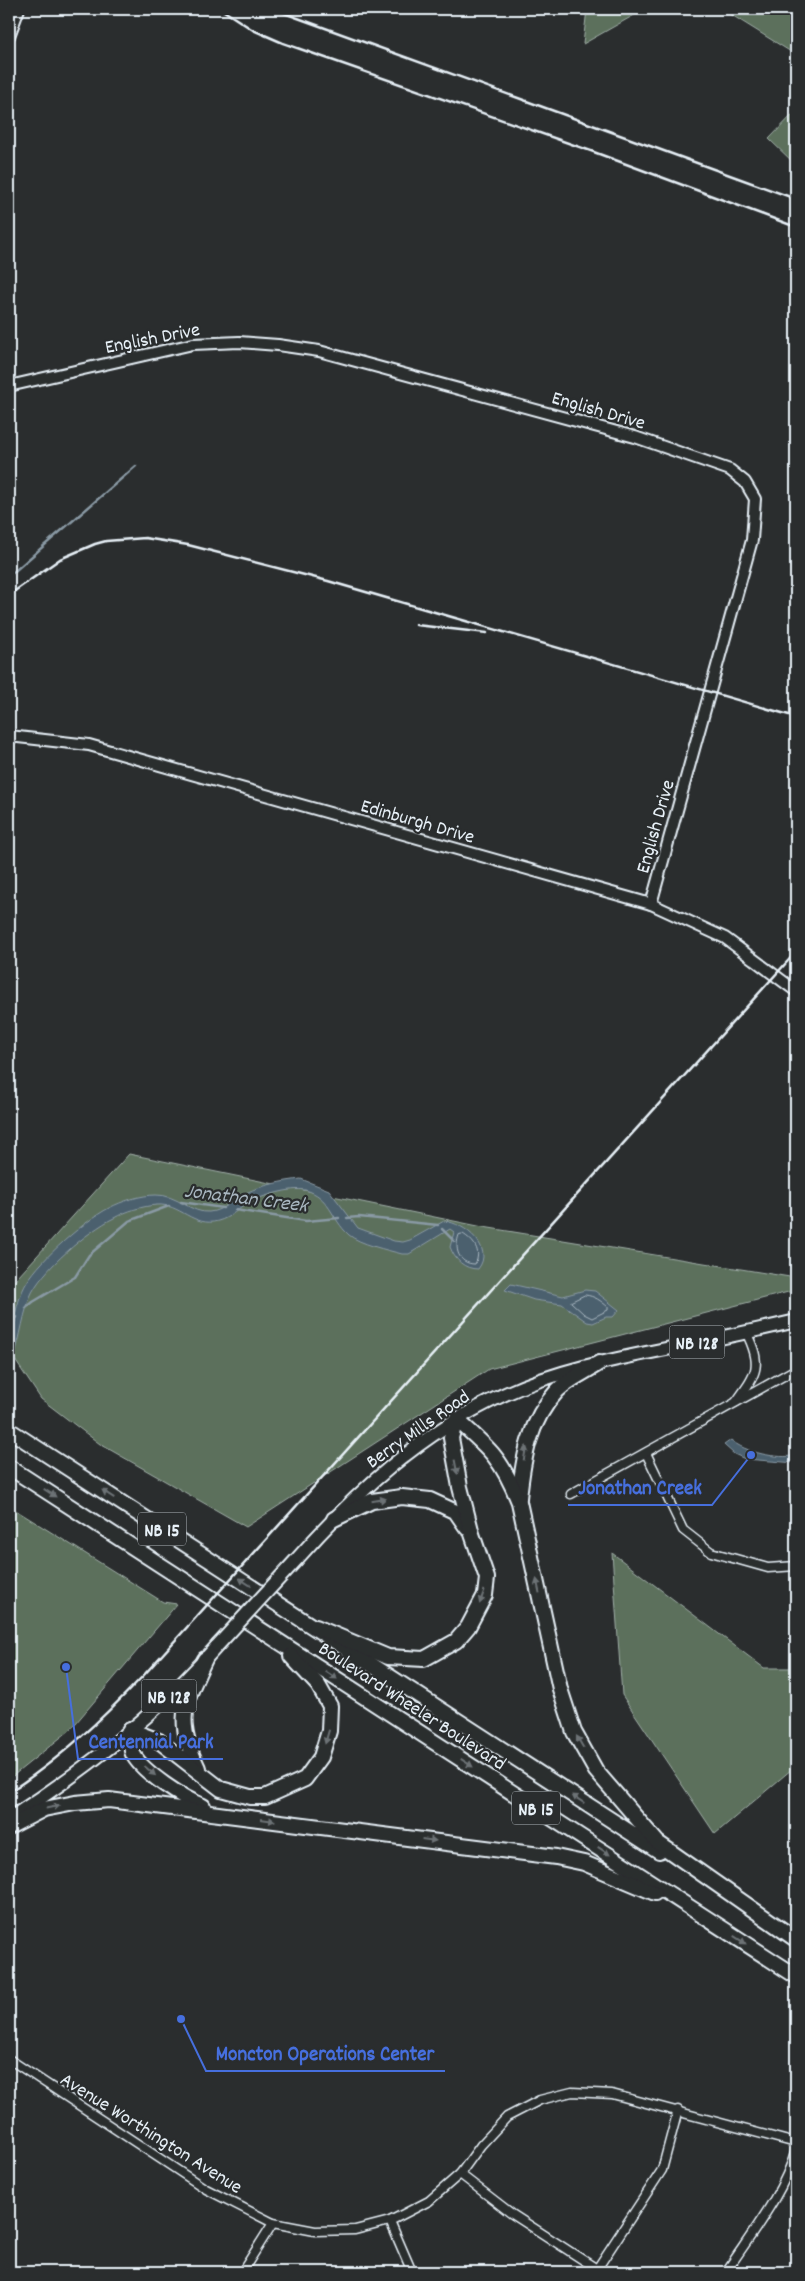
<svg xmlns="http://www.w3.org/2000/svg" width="805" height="2281" font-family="Dekko,sans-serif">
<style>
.green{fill:#5b705b;stroke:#a2b0aa}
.water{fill:#4b606e;stroke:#8a9aa5}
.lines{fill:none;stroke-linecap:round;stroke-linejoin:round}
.shore{stroke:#a9b7c1;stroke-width:1}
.stream{stroke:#8a9aa5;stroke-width:2.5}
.minor-casing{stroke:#e8f1f8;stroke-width:11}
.tertiary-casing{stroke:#e8f1f8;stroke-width:14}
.primary-casing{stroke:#e8f1f8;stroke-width:16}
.motorway-casing{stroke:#e8f1f8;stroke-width:18}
.minor{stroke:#2a2d2e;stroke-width:8}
.tertiary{stroke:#2a2d2e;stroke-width:10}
.primary{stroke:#2a2d2e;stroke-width:12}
.motorway{stroke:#2a2d2e;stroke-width:14}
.rail{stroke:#e8f1f8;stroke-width:2.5}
.primary-bridge-casing{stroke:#e8f1f8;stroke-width:16;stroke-linecap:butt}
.primary-bridge{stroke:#2a2d2e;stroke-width:12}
.oneway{fill:#6c7275}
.labels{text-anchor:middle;stroke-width:4.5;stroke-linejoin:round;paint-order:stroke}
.shield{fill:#2a2d2e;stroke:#afb6bb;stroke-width:1}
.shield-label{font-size:19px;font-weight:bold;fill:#e8f1f8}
.street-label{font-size:20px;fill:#e8f1f8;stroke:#2a2d2e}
.water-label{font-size:21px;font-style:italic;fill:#a9b7c1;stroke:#2a2d2e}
.leader{fill:none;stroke:#466fde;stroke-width:2}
.callout-dot{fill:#466fde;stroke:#2a2d2e;stroke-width:2}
.callout-label{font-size:21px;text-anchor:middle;font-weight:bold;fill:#466fde;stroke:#2a2d2e;stroke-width:4.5;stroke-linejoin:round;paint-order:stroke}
</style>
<rect width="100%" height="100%" fill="#2a2d2e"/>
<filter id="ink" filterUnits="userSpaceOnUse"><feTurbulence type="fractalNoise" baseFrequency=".02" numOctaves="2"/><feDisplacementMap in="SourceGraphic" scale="10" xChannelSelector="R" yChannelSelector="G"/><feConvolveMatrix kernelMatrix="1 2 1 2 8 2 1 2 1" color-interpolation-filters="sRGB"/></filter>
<g filter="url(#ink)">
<g class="green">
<polygon points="587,9 645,9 583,44"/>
<polygon points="722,9 796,9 796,55"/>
<polygon points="796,111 796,165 769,139"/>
<polygon points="129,1154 483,1227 796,1278 796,1290 489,1369 246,1527 100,1444 41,1399 9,1351 9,1287"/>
<polygon points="9,1506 163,1602 177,1604 70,1730 9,1779"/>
<polygon points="612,1553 764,1668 796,1668 796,1769 792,1769 715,1834 622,1695"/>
</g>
<g class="water">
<path d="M 301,1179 L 329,1190 L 358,1228 L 394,1241 L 403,1242 L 410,1240 L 444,1221 C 465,1223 495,1248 478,1269 C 464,1269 455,1260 450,1247 L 454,1232 L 450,1229 L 409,1254 L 402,1254 C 387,1250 360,1244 349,1235 C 331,1219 330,1196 305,1190 C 292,1187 262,1196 250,1202 C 239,1208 230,1218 218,1221 C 194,1228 179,1203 157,1205 C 143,1206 126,1211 114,1218 C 89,1230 40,1271 30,1297 C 21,1321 20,1346 9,1370 C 9,1345 14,1303 27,1282 C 42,1258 84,1221 109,1208 C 122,1201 141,1195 156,1195 C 176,1194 192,1214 209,1212 C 223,1211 234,1199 246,1193 C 262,1185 283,1181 301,1179 Z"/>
<polygon points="511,1284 563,1296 585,1290 595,1291 619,1310 613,1317 606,1317 593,1323 587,1322 562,1304 534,1300 505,1290"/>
<path d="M 731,1440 C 744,1452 779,1460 796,1455 L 796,1463 L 745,1459 L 734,1454 L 724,1445 Z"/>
</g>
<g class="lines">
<g class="shore">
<path d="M 463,1234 C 474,1241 482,1251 475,1264 C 458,1264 454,1248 459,1235 Z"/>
<path d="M 585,1295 C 595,1296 601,1301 608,1307 L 608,1310 L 592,1318 L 584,1314 L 571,1302 Z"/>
</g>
<g class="stream">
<polyline points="9,576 136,466"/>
<polyline points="181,1202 223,1208"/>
<polyline points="235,1210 306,1221 339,1218"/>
<polyline points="347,1218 359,1217 438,1225"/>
<polyline points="442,1229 454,1241"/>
<polyline points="26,1308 33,1302 75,1277 89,1255 129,1221 169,1206"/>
<polyline points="9,1330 17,1317"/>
</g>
<defs>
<g id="minor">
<path d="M 736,1402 C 757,1373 763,1366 746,1332"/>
<polyline points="646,1453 683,1530 711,1552 768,1568 796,1566"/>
<polyline points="571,1494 796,1369"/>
<polyline points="9,2059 206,2189 273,2223 315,2231 355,2230 390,2221 429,2201 460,2174 481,2145 507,2117 540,2100 572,2092 612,2094 796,2143"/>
<polyline points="460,2174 512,2214 597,2269"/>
<polyline points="390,2221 412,2272"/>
<polyline points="242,2272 273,2223"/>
<polyline points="595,2272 662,2170 678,2110"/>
<path d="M 726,2272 C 751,2234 783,2195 796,2150"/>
</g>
<g id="tertiary">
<polyline points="9,36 19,9"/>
<polyline points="9,386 193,344 239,342 278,345 319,351 635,437 730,470 745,482 755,499 752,540 651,904"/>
<polyline points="9,736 89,745 651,904 725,938 796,991"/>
</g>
<g id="primary">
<path d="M 297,1559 C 355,1493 422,1432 503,1395 C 559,1369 621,1358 681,1346 C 720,1338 758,1330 796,1321"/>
<path d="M 9,1819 C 85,1770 158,1714 217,1646"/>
</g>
<g id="motorway">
<polyline points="9,1430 659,1851"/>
<polyline points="9,1467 796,1976"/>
<path d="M 519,1498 C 523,1459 529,1421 557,1391 C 567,1380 586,1372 599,1363"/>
<polyline points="334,1519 372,1501 402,1497 430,1500 456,1512 467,1528"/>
<path d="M 316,1627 L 388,1657 L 424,1659 L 456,1641 L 468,1627 L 485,1595 L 487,1578 L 472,1534 L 460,1487 L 451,1438 L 456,1419 C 490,1449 502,1459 519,1502 L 560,1689 L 574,1732 L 596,1771 L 658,1843 L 794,1938"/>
<path d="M 198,1768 C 175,1721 184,1704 205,1659"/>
<path d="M 203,1806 C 184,1799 142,1772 133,1754 C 130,1748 131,1737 130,1730 L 159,1741 L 221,1789 L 250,1797 L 265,1797 L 305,1779 L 321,1757 L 329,1731 L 330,1706 L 318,1685 L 291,1656"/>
<polyline points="9,1827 44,1809 75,1803 109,1800 556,1857 584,1863 655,1893"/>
</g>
</defs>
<use href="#minor" class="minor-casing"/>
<use href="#tertiary" class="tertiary-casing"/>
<use href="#primary" class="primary-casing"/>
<use href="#motorway" class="motorway-casing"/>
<use href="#minor" class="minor"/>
<use href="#tertiary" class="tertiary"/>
<use href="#primary" class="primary"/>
<use href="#motorway" class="motorway"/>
<g class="rail">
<polyline points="221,9 253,30 283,43 591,151 796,227"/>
<polyline points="273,9 796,199"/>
<polyline points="9,595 60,559 95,544 106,541 145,538 188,545 328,581 796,717"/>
<polyline points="416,625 487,633"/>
<path d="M 9,1792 C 59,1760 102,1719 143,1676 L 796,952"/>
</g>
<defs>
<polyline id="primary-bridge" points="217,1646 297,1559"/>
</defs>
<use href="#primary-bridge" class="primary-bridge-casing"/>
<use href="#primary-bridge" class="primary-bridge"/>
</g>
<defs><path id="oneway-solid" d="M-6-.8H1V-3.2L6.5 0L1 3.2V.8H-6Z" transform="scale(1.25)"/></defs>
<g class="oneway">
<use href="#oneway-solid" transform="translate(525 1453) rotate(-80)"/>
<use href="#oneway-solid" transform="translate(456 1467) rotate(79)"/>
<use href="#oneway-solid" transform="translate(50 1493) rotate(33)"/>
<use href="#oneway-solid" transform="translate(108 1494) rotate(-147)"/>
<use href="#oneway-solid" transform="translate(379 1500) rotate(-10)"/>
<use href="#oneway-solid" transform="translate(245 1582) rotate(-147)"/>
<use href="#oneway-solid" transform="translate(538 1586) rotate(-102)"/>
<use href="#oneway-solid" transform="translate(482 1597) rotate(110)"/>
<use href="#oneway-solid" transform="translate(331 1675) rotate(33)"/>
<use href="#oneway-solid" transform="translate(327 1737) rotate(106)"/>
<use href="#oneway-solid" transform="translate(580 1742) rotate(-120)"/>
<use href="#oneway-solid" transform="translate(467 1763) rotate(33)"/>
<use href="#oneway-solid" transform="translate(150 1771) rotate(41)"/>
<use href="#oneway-solid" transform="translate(578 1799) rotate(-147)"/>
<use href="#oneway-solid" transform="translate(53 1807) rotate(-12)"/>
<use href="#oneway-solid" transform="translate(268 1820) rotate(7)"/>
<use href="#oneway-solid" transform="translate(429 1840) rotate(7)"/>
<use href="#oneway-solid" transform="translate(604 1851) rotate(33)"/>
<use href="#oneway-solid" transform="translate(740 1940) rotate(33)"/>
</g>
</g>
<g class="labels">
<g class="shield">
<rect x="669.5" y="1325.5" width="55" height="33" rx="4"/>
<rect x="138" y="1512.5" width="48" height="33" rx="4"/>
<rect x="141.5" y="1679.5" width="55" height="33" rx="4"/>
<rect x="512" y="1791.5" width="48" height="33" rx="4"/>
</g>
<g class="shield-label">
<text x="697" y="1349">NB 128</text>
<text x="162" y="1536">NB 15</text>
<text x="169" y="1703">NB 128</text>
<text x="536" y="1815">NB 15</text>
</g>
<g class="street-label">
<text transform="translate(152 337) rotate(-11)" y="7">English Drive</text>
<text transform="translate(599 409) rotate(16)" y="7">English Drive</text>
<text transform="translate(418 820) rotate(16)" y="7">Edinburgh Drive</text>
<text transform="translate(654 826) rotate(-74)" y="7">English Drive</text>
<text transform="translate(417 1428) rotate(-35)" y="7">Berry Mills Road</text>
<text transform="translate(413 1705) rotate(33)" y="7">Boulevard Wheeler Boulevard</text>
<text transform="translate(152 2132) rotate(32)" y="7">Avenue Worthington Avenue</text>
</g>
<g class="water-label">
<text transform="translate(246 1197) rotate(7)" y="7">Jonathan Creek</text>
</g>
</g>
<path class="leader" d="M751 1455L712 1505H568M66 1667L78 1759H223M181 2019L206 2071H445"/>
<g class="callout-dot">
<circle cx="751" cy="1455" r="5"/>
<circle cx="66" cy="1667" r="5"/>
<circle cx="181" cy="2019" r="5"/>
</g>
<g class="callout-label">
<text x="640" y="1494">Jonathan Creek</text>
<text x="151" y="1748">Centennial Park</text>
<text x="325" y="2060">Moncton Operations Center</text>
</g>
<rect width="805" height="2281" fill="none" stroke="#2a2d2e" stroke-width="30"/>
<rect x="15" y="15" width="775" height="2251" fill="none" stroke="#e8f1f8" stroke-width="2" filter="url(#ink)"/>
</svg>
